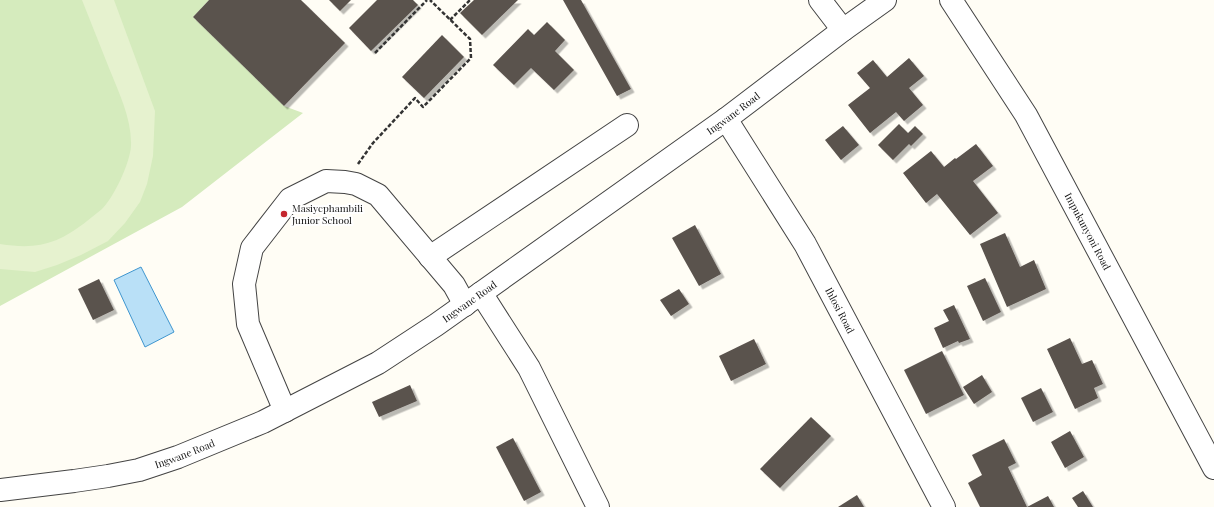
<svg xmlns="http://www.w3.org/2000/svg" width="1214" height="507" font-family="'Playfair Display',serif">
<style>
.green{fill:#d5ebbd}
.pitch{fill:#e6f2cf}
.water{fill:#b9e0f7;stroke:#3f96cf}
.building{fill:#5a524d;filter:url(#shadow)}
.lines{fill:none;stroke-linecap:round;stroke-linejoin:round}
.minor-casing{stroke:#444;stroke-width:24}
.path{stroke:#333;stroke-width:2.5;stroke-dasharray:4 2;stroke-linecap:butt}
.minor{stroke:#fff;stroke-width:22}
.poi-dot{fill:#c4262e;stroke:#fff;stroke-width:1.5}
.labels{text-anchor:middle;stroke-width:4;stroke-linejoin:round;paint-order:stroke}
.street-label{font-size:10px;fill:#111;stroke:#fff}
.poi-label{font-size:10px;fill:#111;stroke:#fff;text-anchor:start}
</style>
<defs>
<filter id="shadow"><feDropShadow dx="3.5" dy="3.5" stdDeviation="0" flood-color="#0004"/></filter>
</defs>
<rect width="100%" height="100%" fill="#fffdf5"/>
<polygon class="green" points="0,0 209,0 193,17 284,106 303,113 182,207 0,306"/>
<path class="pitch" d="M 82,0 L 114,0 L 155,111 L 153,156 L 147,184 L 140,202 L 125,223 L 108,241 L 81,255 L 57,265 L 35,272 L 0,269 L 0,244 C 37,250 58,244 87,221 C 92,217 97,213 102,209 C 114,197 130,163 131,146 C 132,119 119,93 109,68 C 100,45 91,23 82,0 Z"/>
<polygon class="water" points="141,267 174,332 145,347 114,280"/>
<g class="building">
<polygon points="209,0 301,0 345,43 284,106 193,17"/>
<polygon points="329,0 351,0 340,11"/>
<polygon points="377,0 413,0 418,5 371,51 349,28"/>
<polygon points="474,0 518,0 482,35 460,13"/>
<polygon points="563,0 581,0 631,89 617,96"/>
<polygon points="547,22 565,40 555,51 574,70 554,90 531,68 514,85 493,65 528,29 534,35"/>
<polygon points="442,35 464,57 424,98 402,77"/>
<polygon points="909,58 924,76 909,88 923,105 904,121 896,112 870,133 848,105 870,88 857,73 873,60 887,77"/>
<polygon points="899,124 908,133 915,126 923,134 911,146 909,144 893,160 878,145"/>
<polygon points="843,126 859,145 841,160 825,140"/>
<polygon points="976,144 993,166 973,181 998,213 970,235 937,194 926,203 903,173 931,151 944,167 955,158 956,159"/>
<polygon points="695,225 721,274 699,286 672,238"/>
<polygon points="1005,233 1020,267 1034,260 1046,289 1007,307 980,244"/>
<polygon points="985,278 1001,312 983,321 967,286"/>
<polygon points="99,279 114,310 93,320 78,289"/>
<polygon points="679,289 689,304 671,316 660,300"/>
<polygon points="954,305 970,339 959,343 958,341 943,348 934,328 949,321 943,310"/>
<polygon points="1070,338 1082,364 1092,360 1103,384 1094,388 1098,398 1075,409 1047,349"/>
<polygon points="754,339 766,364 731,381 719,356"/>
<polygon points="942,351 964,395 926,414 904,370"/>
<polygon points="982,375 992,392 974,404 963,387"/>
<polygon points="410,385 417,401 379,417 372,402"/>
<polygon points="1041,388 1053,412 1033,422 1021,398"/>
<polygon points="811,417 831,436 780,488 760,469"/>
<polygon points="1070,431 1084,457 1065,468 1051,442"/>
<polygon points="513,438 541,492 524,501 496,447"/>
<polygon points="1004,439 1016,463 1008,467 1027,507 1048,496 1054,507 980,507 968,483 982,475 972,455"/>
<polygon points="1083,491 1093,507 1078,507 1072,498"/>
<polygon points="857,495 864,507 838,507"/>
</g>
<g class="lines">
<defs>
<g id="minor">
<polyline points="820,0 843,30"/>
<path id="s1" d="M 951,0 L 1026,115 L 1214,468"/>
<path id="s2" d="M 726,119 L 805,244 L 944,507"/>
<polyline points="430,257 627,125"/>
<polyline points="481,293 529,368 598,507"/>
<polyline points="285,411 248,324 244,284 252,248 290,199 326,181 345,182 356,184 378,195 454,285 465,305"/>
<path id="s3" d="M 0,490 L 74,481 L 108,476 L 139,470 L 178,457 L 263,422 L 378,363 L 436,325 L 726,119 L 843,30 L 885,0"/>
</g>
</defs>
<use href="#minor" class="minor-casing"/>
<g class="path">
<polyline points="450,20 470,0"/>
<polyline points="375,53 427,0"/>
<polyline points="358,164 373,143 415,98 423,107 471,58 470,39 430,0"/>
</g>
<use href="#minor" class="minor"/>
</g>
<circle class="poi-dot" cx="284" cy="214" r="4"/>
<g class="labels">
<g class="street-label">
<text dy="4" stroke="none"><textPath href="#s3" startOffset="837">Ingwane Road</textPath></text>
<text dy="4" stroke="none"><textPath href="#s1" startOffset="269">Impukunyoni Road</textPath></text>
<text dy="4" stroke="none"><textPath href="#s3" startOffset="513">Ingwane Road</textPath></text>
<text dy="4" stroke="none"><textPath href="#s2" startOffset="223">Ihlosi Road</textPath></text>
<text dy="4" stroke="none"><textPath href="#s3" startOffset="189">Ingwane Road</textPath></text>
</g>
<g class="poi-label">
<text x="292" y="212">Masiyephambili<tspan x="292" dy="12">Junior School</tspan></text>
</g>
</g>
</svg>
